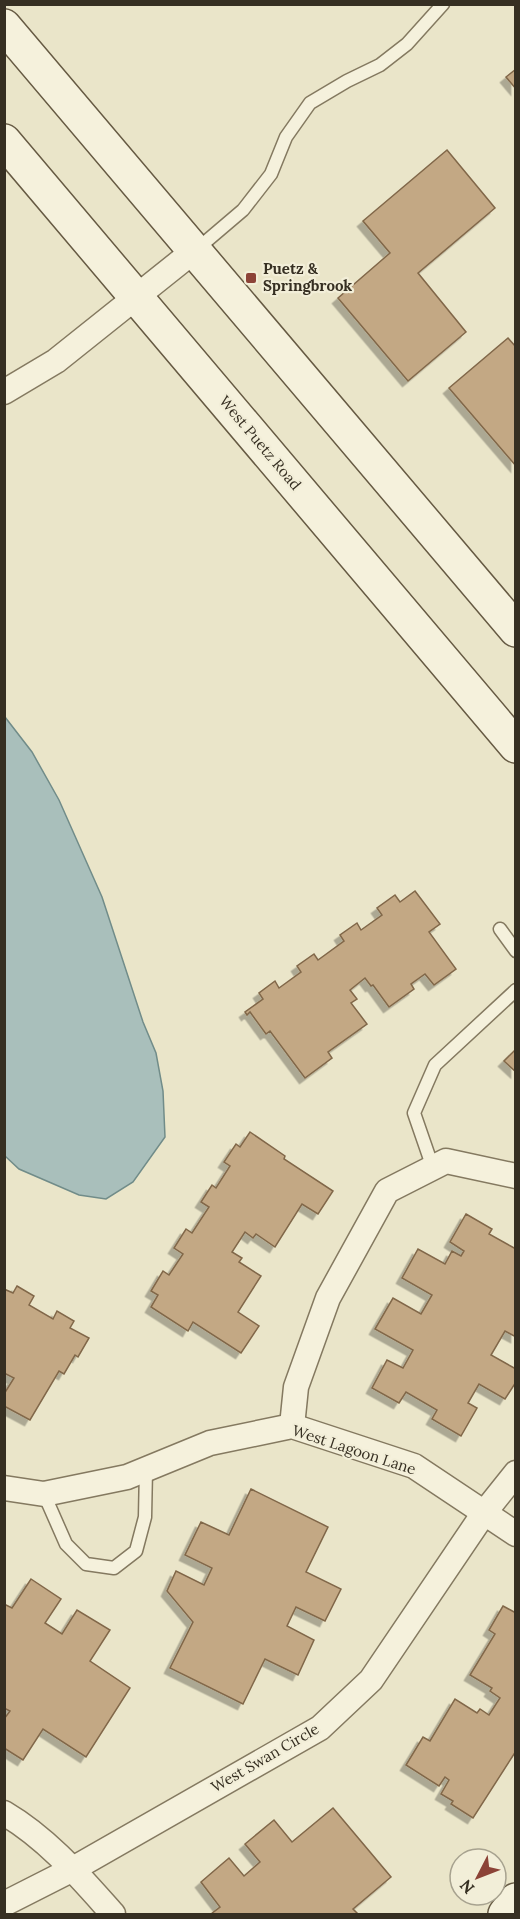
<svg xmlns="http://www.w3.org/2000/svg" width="520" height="1919" font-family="Lora,serif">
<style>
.water{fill:#a9bfbb;stroke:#718c89;stroke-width:1.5}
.building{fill:#c3a884;stroke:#816749;stroke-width:1.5;filter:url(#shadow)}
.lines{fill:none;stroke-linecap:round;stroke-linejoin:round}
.lane-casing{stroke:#847960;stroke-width:15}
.street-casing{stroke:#847960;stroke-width:27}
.secondary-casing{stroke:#665a43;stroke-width:36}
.lane{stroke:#f5f1dc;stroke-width:12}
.street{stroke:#f5f1dc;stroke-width:24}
.secondary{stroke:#f5f1dc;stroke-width:33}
.poi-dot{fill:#8c4337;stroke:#f2eed8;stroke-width:2}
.labels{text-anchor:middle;stroke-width:4.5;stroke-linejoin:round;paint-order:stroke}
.poi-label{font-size:15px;font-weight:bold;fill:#362f22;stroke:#f2eed8;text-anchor:start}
.street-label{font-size:15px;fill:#362f22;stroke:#f2eed8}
</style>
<defs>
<filter id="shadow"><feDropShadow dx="-5.5" dy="5.5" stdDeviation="0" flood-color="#0004"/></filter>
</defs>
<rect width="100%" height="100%" fill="#eae5c9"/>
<polygon class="water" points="5,717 32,752 59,800 102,897 143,1022 156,1053 163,1091 165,1137 133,1182 106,1199 79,1195 19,1169 5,1156"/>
<g class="building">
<polygon points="516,69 516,89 506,77"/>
<polygon points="447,150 495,208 418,273 466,332 408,381 338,298 390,253 363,221"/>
<polygon points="508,338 516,347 516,466 449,388"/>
<polygon points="415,891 440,924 429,932 456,969 434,985 425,974 411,984 414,989 389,1007 373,985 371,986 365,978 350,990 357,999 351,1003 367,1024 328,1052 332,1058 305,1078 270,1031 266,1034 250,1012 247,1015 245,1012 263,999 259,993 275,981 279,988 301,972 297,966 314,954 318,960 344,941 340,935 357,923 361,930 382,915 377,908 395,895 400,902"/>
<polygon points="516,1049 516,1072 504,1061"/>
<polygon points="250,1132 285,1156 284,1159 333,1191 318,1214 302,1204 275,1247 256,1234 253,1238 245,1232 232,1252 242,1258 239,1262 261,1276 238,1312 259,1326 241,1353 193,1322 188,1331 151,1307 158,1295 151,1291 163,1271 169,1275 183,1254 174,1248 186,1229 192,1233 209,1207 201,1202 212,1185 216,1188 230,1166 224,1162 236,1144 240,1147"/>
<polygon points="466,1214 492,1229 489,1234 516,1249 516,1337 505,1331 491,1355 516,1369 516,1382 505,1399 479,1384 468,1403 477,1408 461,1436 432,1419 437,1410 406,1392 399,1403 372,1388 387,1360 403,1368 413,1350 375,1329 393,1298 421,1314 432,1295 402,1278 418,1249 445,1264 452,1251 461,1256 464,1251 450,1242"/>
<polygon points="17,1286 34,1296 29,1305 53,1319 57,1311 74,1321 70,1328 89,1338 78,1357 75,1355 64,1374 59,1371 30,1420 4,1406 4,1394 14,1378 4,1373 4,1289 13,1293"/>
<polygon points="251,1489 328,1527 306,1572 341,1589 325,1621 296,1607 287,1626 314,1640 298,1675 265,1659 243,1704 170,1668 193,1622 167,1591 176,1571 204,1585 212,1568 185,1555 201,1522 229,1535"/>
<polygon points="31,1579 61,1599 45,1623 62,1634 77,1610 110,1630 90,1661 130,1688 86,1757 43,1729 23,1760 4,1748 4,1719 10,1711 4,1708 4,1604 12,1608"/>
<polygon points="503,1606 516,1613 516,1751 473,1818 451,1804 453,1801 441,1794 449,1780 445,1777 439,1786 406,1765 423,1737 430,1741 455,1699 477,1713 480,1709 489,1715 500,1698 490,1691 492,1688 470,1675 495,1634 489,1630"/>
<polygon points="333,1808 391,1877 353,1909 358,1914 211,1914 220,1907 201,1882 229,1858 244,1876 260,1862 245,1844 274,1820 292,1842"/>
</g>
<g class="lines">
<defs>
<g id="lane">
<polyline points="196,250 243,210 271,174 286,137 310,103 347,81 380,65 407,44 443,4"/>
<polyline points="500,929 516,951"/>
<polyline points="433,1168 414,1113 435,1065 516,990"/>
<polyline points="44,1494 66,1544 86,1564 114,1568 136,1551 145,1517 146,1469"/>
</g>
<g id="street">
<polyline points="4,392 56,361 195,250"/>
<polyline points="292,1426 296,1387 328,1298 387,1191 446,1161 516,1176"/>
<polyline points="4,1488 44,1494 127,1477 210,1443 292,1426 414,1466 516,1534"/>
<path d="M 4,1813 C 48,1839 80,1877 113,1914"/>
<polyline points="4,1904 73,1869 320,1728 371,1680 484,1513 516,1473"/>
</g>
<g id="secondary">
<polyline points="4,26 516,630"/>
<polyline points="4,141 516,746"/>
<polyline points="505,1914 516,1900"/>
</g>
</defs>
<use href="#lane" class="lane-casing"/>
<use href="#street" class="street-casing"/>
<use href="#secondary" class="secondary-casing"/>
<use href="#lane" class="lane"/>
<use href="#street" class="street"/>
<use href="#secondary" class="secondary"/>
</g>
<rect class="poi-dot" x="245" y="272" width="12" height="12" rx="3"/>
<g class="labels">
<g class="poi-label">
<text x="263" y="274">Puetz &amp;<tspan x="263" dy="17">Springbrook</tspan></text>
</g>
<g class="street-label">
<text transform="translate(260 443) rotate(50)" y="5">West Puetz Road</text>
<text transform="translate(354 1450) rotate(18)" y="5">West Lagoon Lane</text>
<text transform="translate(265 1758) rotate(-30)" y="5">West Swan Circle</text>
</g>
</g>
<rect width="520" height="1919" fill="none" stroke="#362f22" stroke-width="12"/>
<g transform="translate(478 1877) rotate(228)"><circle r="28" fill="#f2eed8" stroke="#a7a28f" stroke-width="1.5"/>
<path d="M0-4.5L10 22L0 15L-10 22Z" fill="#8c4337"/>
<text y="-9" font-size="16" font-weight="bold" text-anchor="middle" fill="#362f22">N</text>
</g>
</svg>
